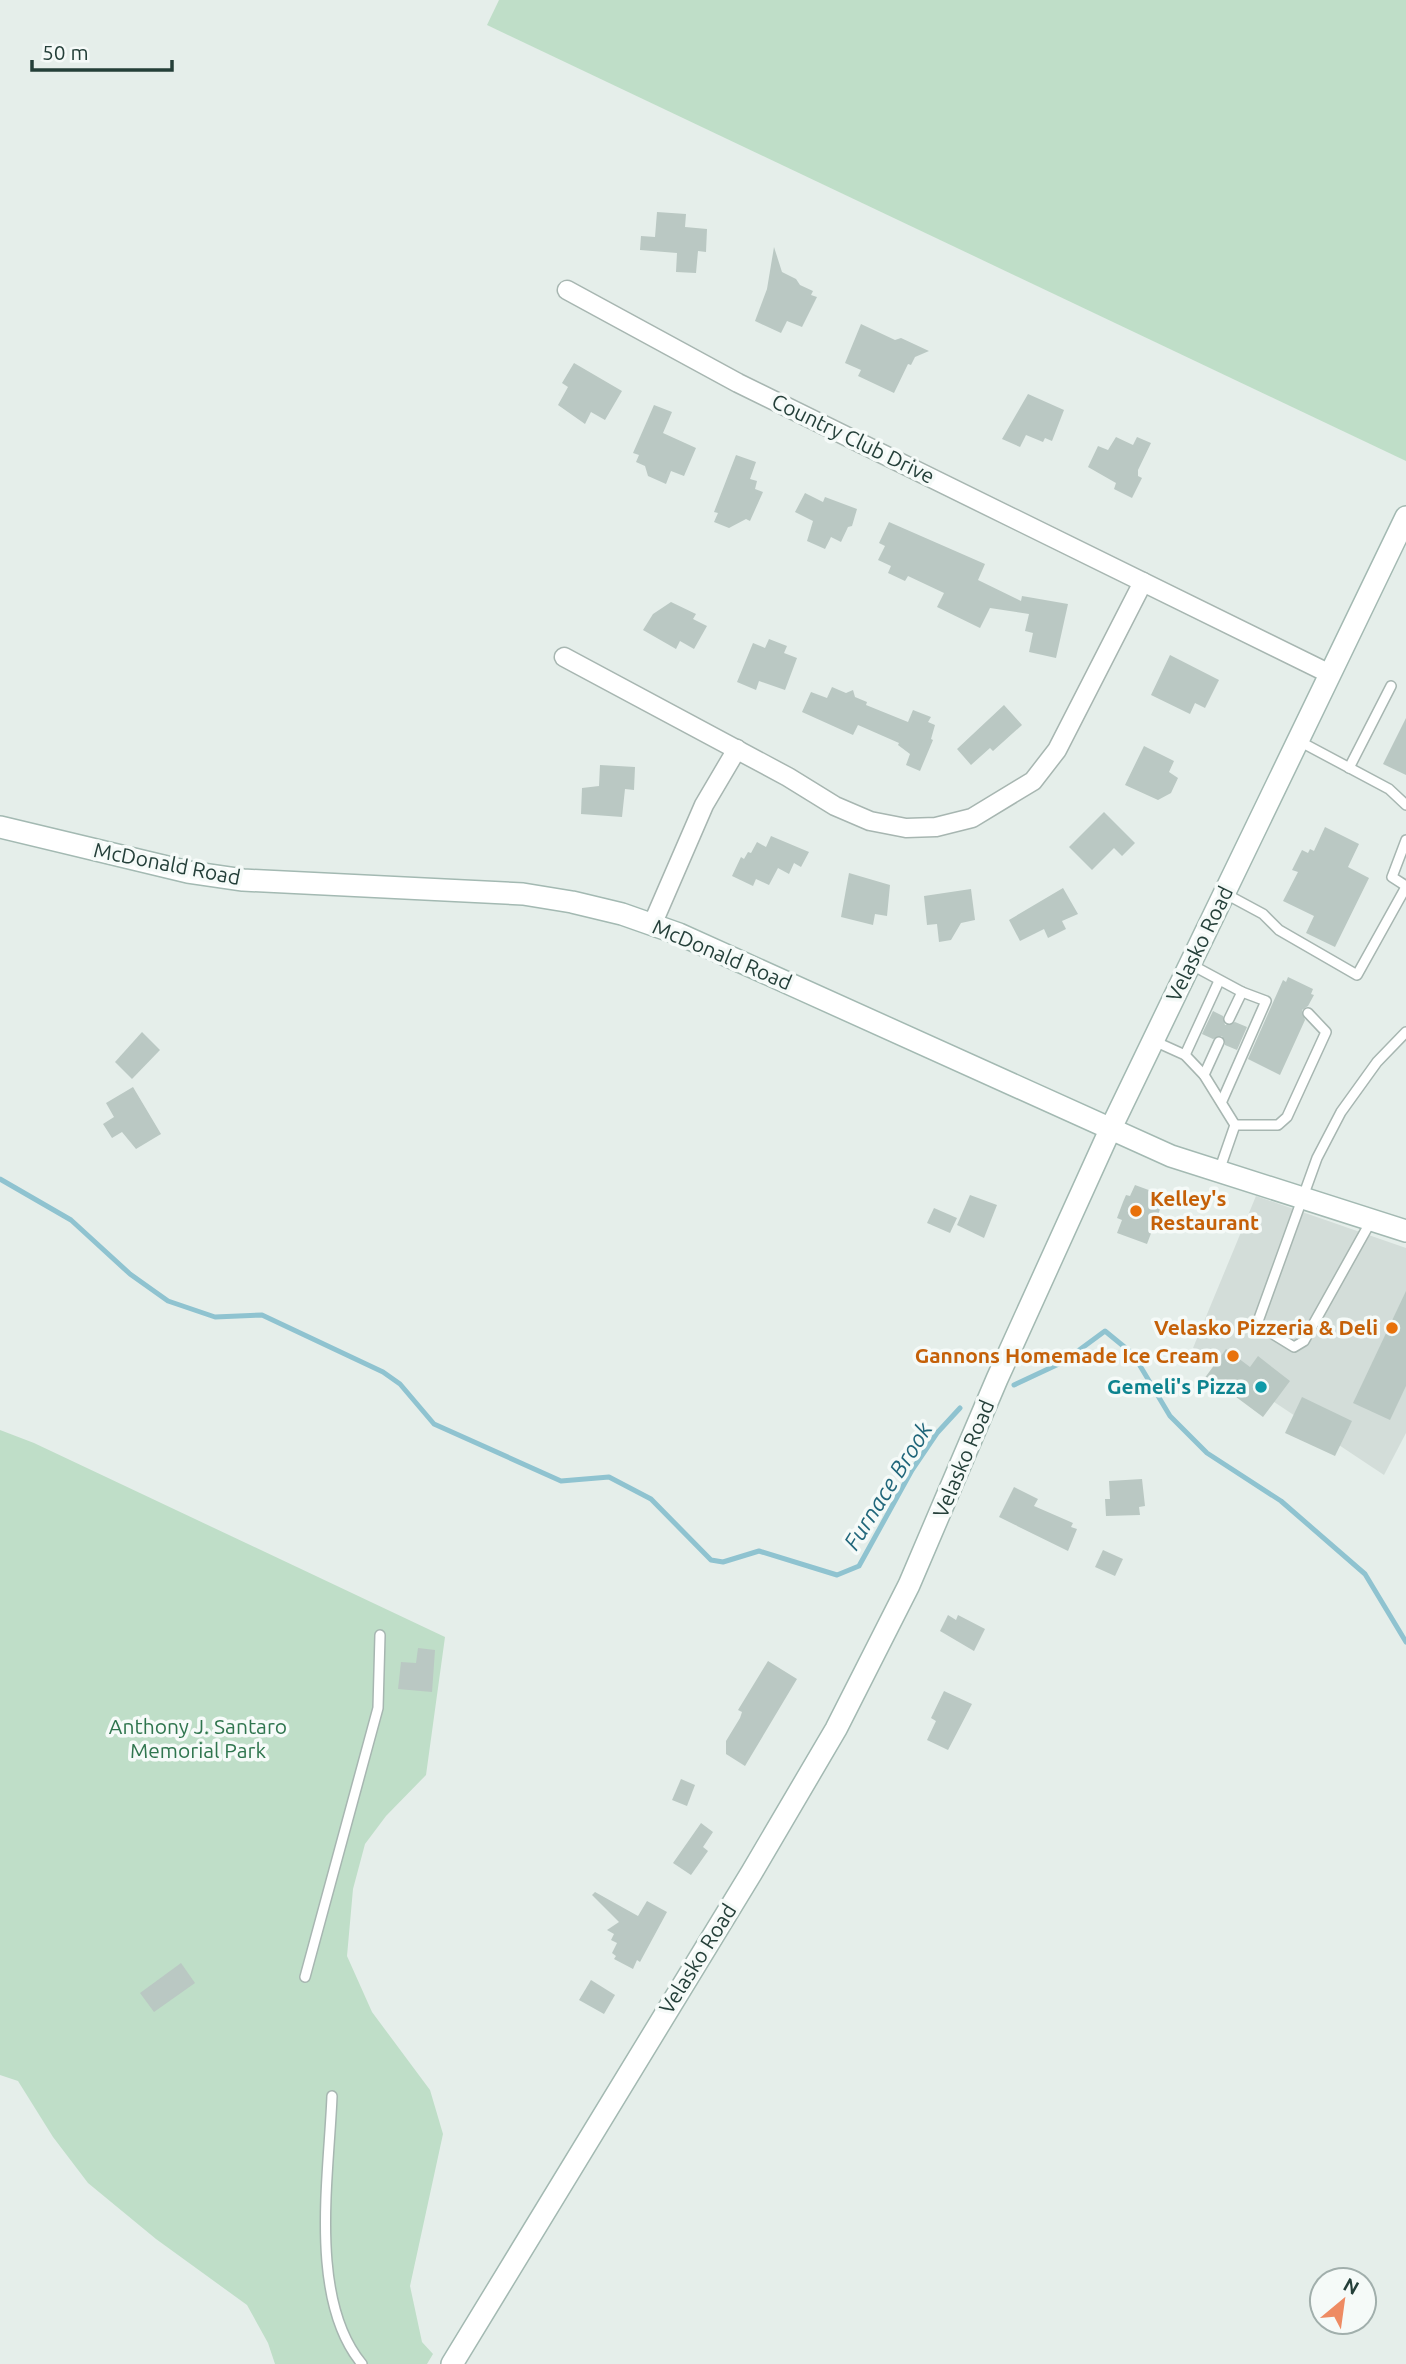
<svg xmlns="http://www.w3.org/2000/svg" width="1406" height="2364" font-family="Ubuntu,sans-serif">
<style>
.built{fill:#d3ddd9}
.green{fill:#bfdec8}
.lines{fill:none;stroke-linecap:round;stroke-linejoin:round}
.stream{stroke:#8fc3d0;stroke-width:5}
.building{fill:#bac8c3}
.lane-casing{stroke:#a7b6b1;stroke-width:12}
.street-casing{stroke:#a7b6b1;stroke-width:21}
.secondary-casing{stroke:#a3b9b2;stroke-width:24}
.lane{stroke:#fff;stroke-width:9}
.street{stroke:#fff;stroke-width:18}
.secondary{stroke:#fff;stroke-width:21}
.food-dot{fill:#e8710a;stroke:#f5faf8;stroke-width:2.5}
.culture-dot{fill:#0f9aa8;stroke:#f5faf8;stroke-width:2.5}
.labels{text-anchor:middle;stroke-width:7;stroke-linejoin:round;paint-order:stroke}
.street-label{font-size:21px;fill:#243f39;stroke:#f5faf8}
.food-label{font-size:21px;font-weight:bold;fill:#c56008;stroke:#f5faf8;text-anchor:end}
.culture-label{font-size:21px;font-weight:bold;fill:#0d838f;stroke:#f5faf8;text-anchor:end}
.park-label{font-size:21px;fill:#2f754e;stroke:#f5faf8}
.water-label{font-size:23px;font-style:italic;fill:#20667a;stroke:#f5faf8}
</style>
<rect width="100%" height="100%" fill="#e5eeea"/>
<polygon class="built" points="1256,1196 1406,1248 1406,1433 1384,1475 1193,1348"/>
<g class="green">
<polygon points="499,0 1406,0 1406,461 487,25"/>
<polygon points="0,1430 34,1443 445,1637 426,1775 386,1816 365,1844 353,1889 347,1956 372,2012 430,2090 443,2134 410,2286 422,2342 433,2354 427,2364 275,2364 268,2343 247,2305 156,2239 88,2183 53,2137 18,2081 0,2075"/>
</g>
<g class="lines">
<g class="stream">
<polyline points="0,1179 71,1220 130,1274 168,1301 215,1317 262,1315 383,1372 400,1384 434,1424 561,1481 609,1477 651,1499 711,1560 723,1562 759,1551 837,1575 859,1566 912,1470 937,1433 960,1408"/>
<polyline points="1014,1385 1063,1362 1105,1331 1133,1354 1170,1416 1207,1453 1281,1501 1365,1574 1406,1642"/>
</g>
</g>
<g class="building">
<polygon points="657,212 686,214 685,227 707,229 706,252 698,251 696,273 676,272 677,253 640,250 641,236 655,237"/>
<polygon points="774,247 782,272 796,279 800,285 813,291 811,295 817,297 802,327 787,321 781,333 755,321 767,289"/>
<polygon points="861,324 895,340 901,338 929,351 915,357 911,365 908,364 894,393 858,376 861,370 845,363"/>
<polygon points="574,363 622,391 605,420 591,412 585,424 558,405 568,387 562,383"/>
<polygon points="1028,394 1064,410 1052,441 1045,438 1043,442 1026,435 1020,447 1002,439"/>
<polygon points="654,405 672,412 663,433 696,448 684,476 671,471 666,484 648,476 645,466 636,462 639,455 633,453"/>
<polygon points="1116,437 1133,445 1137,437 1151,443 1138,470 1138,476 1142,478 1132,498 1114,489 1116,483 1088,467 1098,446 1108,450"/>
<polygon points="736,455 756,462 750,479 757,481 755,489 763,492 750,521 746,519 729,528 714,522 718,513 714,512"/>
<polygon points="805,493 823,502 825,497 857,509 852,526 848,527 841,542 831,537 825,549 807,541 813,521 795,512"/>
<polygon points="889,522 985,564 978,580 1021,601 1022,596 1068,604 1056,658 1029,652 1033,633 1025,631 1029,614 990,608 980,628 937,607 944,593 908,576 905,581 888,573 891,566 878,560 885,546 879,543"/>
<polygon points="671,602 696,614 693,619 707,626 694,649 680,641 676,649 643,630 653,614"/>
<polygon points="769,639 787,646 784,653 797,658 785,690 759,681 756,690 737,682 753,643 765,648"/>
<polygon points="1170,655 1219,680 1205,708 1195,703 1190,714 1151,695"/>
<polygon points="832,687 846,693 853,690 855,697 867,702 866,705 908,722 913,710 931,717 928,722 935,725 931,739 933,740 920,771 906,765 910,754 898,745 899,743 858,725 853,735 802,712 811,692 827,698"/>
<polygon points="1004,705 1022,725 993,751 990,748 971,765 957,749"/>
<polygon points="1406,718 1406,775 1383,764"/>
<polygon points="1144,746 1174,761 1169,772 1178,778 1171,793 1158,800 1125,785"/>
<polygon points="600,765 635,767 634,790 625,789 622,817 581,814 582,788 599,786"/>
<polygon points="1104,812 1135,843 1122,856 1114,848 1092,870 1069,847"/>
<polygon points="1325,827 1359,844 1348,867 1369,878 1335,947 1306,933 1314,916 1283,901 1298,872 1292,870 1302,850 1308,853 1310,849 1314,851"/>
<polygon points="771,836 809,852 801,867 794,863 789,874 778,868 769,885 756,879 753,886 732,876 741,857 744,859 748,852 751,853 757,842 766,847"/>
<polygon points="849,873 890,885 887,916 875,914 873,925 841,917"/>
<polygon points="1063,888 1078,914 1062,921 1066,929 1048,938 1044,929 1020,941 1009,920"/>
<polygon points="971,889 975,920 961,923 951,940 939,942 937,924 927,925 924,896"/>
<polygon points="1288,977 1313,989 1311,994 1314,995 1308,1006 1302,1010 1305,1020 1280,1075 1248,1059 1283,980 1286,982"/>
<polygon points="1213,1011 1223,1016 1225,1025 1235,1022 1247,1027 1237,1050 1225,1045 1222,1036 1213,1039 1202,1034"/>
<polygon points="142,1032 160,1050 132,1079 115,1062"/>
<polygon points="133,1087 161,1134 136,1149 122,1132 112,1138 103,1124 114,1117 106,1103"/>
<polygon points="1135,1185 1165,1196 1147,1244 1117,1233 1122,1220 1117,1218 1123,1202 1126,1195 1130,1196"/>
<polygon points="970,1195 997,1205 984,1238 957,1225"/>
<polygon points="934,1208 957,1218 950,1233 927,1223"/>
<polygon points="1406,1291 1406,1386 1390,1420 1353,1403"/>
<polygon points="1226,1349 1250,1367 1258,1356 1290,1381 1263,1417 1224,1388 1221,1392 1204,1379"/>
<polygon points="1302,1397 1352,1421 1335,1456 1285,1433"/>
<polygon points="1142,1479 1145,1506 1139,1507 1140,1515 1106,1516 1105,1499 1110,1499 1109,1481"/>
<polygon points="1014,1487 1038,1499 1034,1506 1073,1523 1071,1527 1077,1529 1068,1551 999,1517"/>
<polygon points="1103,1550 1123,1559 1115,1576 1095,1567"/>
<polygon points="948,1615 956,1620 958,1615 985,1629 974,1651 940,1631"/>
<polygon points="418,1648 435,1650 432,1692 398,1689 401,1662 416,1663"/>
<polygon points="768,1661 797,1679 745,1766 726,1754 726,1741 740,1718 742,1712 738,1710"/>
<polygon points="944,1691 972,1704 948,1750 927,1740 936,1721 931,1718"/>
<polygon points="681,1779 695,1785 687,1806 672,1800"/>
<polygon points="701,1823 713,1832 703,1847 708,1851 691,1875 673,1863"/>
<polygon points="595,1892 638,1916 647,1901 667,1912 640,1962 637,1960 633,1969 614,1959 616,1956 612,1953 617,1943 611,1940 614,1934 607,1930 619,1922 592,1895"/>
<polygon points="181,1963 195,1983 154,2012 140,1993"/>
<polygon points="591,1980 615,1995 604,2014 579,2000"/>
</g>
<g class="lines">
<defs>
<g id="lane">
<polyline points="1299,741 1389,789 1406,805"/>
<polyline points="1349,768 1391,686"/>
<polyline points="1406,840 1392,877 1406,886"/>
<polyline points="1224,893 1263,914 1279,930 1357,975 1406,887"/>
<polyline points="1190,964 1242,992 1229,1019"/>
<polyline points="1154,1041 1185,1055 1204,1075 1235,1125 1219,1171"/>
<polyline points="1185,1055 1219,981"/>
<polyline points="1204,1075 1219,1042"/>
<polyline points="1222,1101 1266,1001 1242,992"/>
<polyline points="1235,1125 1278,1125 1287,1117 1326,1032 1308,1013"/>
<polyline points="1371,1221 1304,1341 1294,1347 1257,1324 1317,1158 1341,1112 1377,1062 1406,1032"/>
<polyline points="305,1977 378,1708 380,1635"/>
<path d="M 332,2096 C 329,2176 308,2299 362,2364"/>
</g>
<g id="street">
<polyline points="567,290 738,383 1330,674"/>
<polyline points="564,657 788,777 835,806 870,821 906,828 936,827 972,818 1033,781 1057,750 1143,582"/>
<polyline points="652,925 704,805 737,749"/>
</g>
<g id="secondary">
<polyline points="0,827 188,872 243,880 523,894 572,902 622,914 679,934 1171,1156 1406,1231"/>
<polyline points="452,2364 752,1872 836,1729 909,1585 997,1379 1110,1130 1406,517"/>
</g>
</defs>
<use href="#lane" class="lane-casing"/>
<use href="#street" class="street-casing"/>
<use href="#secondary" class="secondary-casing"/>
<use href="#lane" class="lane"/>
<use href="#street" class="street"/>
<use href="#secondary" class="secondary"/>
</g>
<g class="food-dot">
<circle cx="1136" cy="1211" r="7"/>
<circle cx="1392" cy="1328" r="7"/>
<circle cx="1233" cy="1356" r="7"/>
</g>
<circle class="culture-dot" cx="1261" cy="1387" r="7"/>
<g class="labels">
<g class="street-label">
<text transform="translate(853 439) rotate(26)" y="7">Country Club Drive</text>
<text transform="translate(167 864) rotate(11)" y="7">McDonald Road</text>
<text transform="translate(1200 944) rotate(-64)" y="7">Velasko Road</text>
<text transform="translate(722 955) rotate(23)" y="7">McDonald Road</text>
<text transform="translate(964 1459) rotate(-67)" y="7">Velasko Road</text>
<text transform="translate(698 1959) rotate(-58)" y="7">Velasko Road</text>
</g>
<g class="food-label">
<text x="1150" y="1206" text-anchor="start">Kelley's<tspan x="1150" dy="24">Restaurant</tspan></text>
<text x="1378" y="1335">Velasko Pizzeria &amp; Deli</text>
<text x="1219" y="1363">Gannons Homemade Ice Cream</text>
</g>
<g class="culture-label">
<text x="1247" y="1394">Gemeli's Pizza</text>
</g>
<g class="park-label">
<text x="198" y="1734">Anthony J. Santaro<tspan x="198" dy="24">Memorial Park</tspan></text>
</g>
<g class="water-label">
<text transform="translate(888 1486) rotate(-58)" y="8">Furnace Brook</text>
</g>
</g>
<g transform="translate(1343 2301) rotate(29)"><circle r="33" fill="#f5faf8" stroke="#a1afac" stroke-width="2"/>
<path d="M0-5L12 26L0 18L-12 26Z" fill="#ee8b63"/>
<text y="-10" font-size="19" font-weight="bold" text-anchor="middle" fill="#243f39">N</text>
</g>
<path d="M32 60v10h140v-10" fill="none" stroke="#243f39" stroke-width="3.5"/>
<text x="42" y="60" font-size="21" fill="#243f39" stroke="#f5faf8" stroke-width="5" paint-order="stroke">50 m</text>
</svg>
